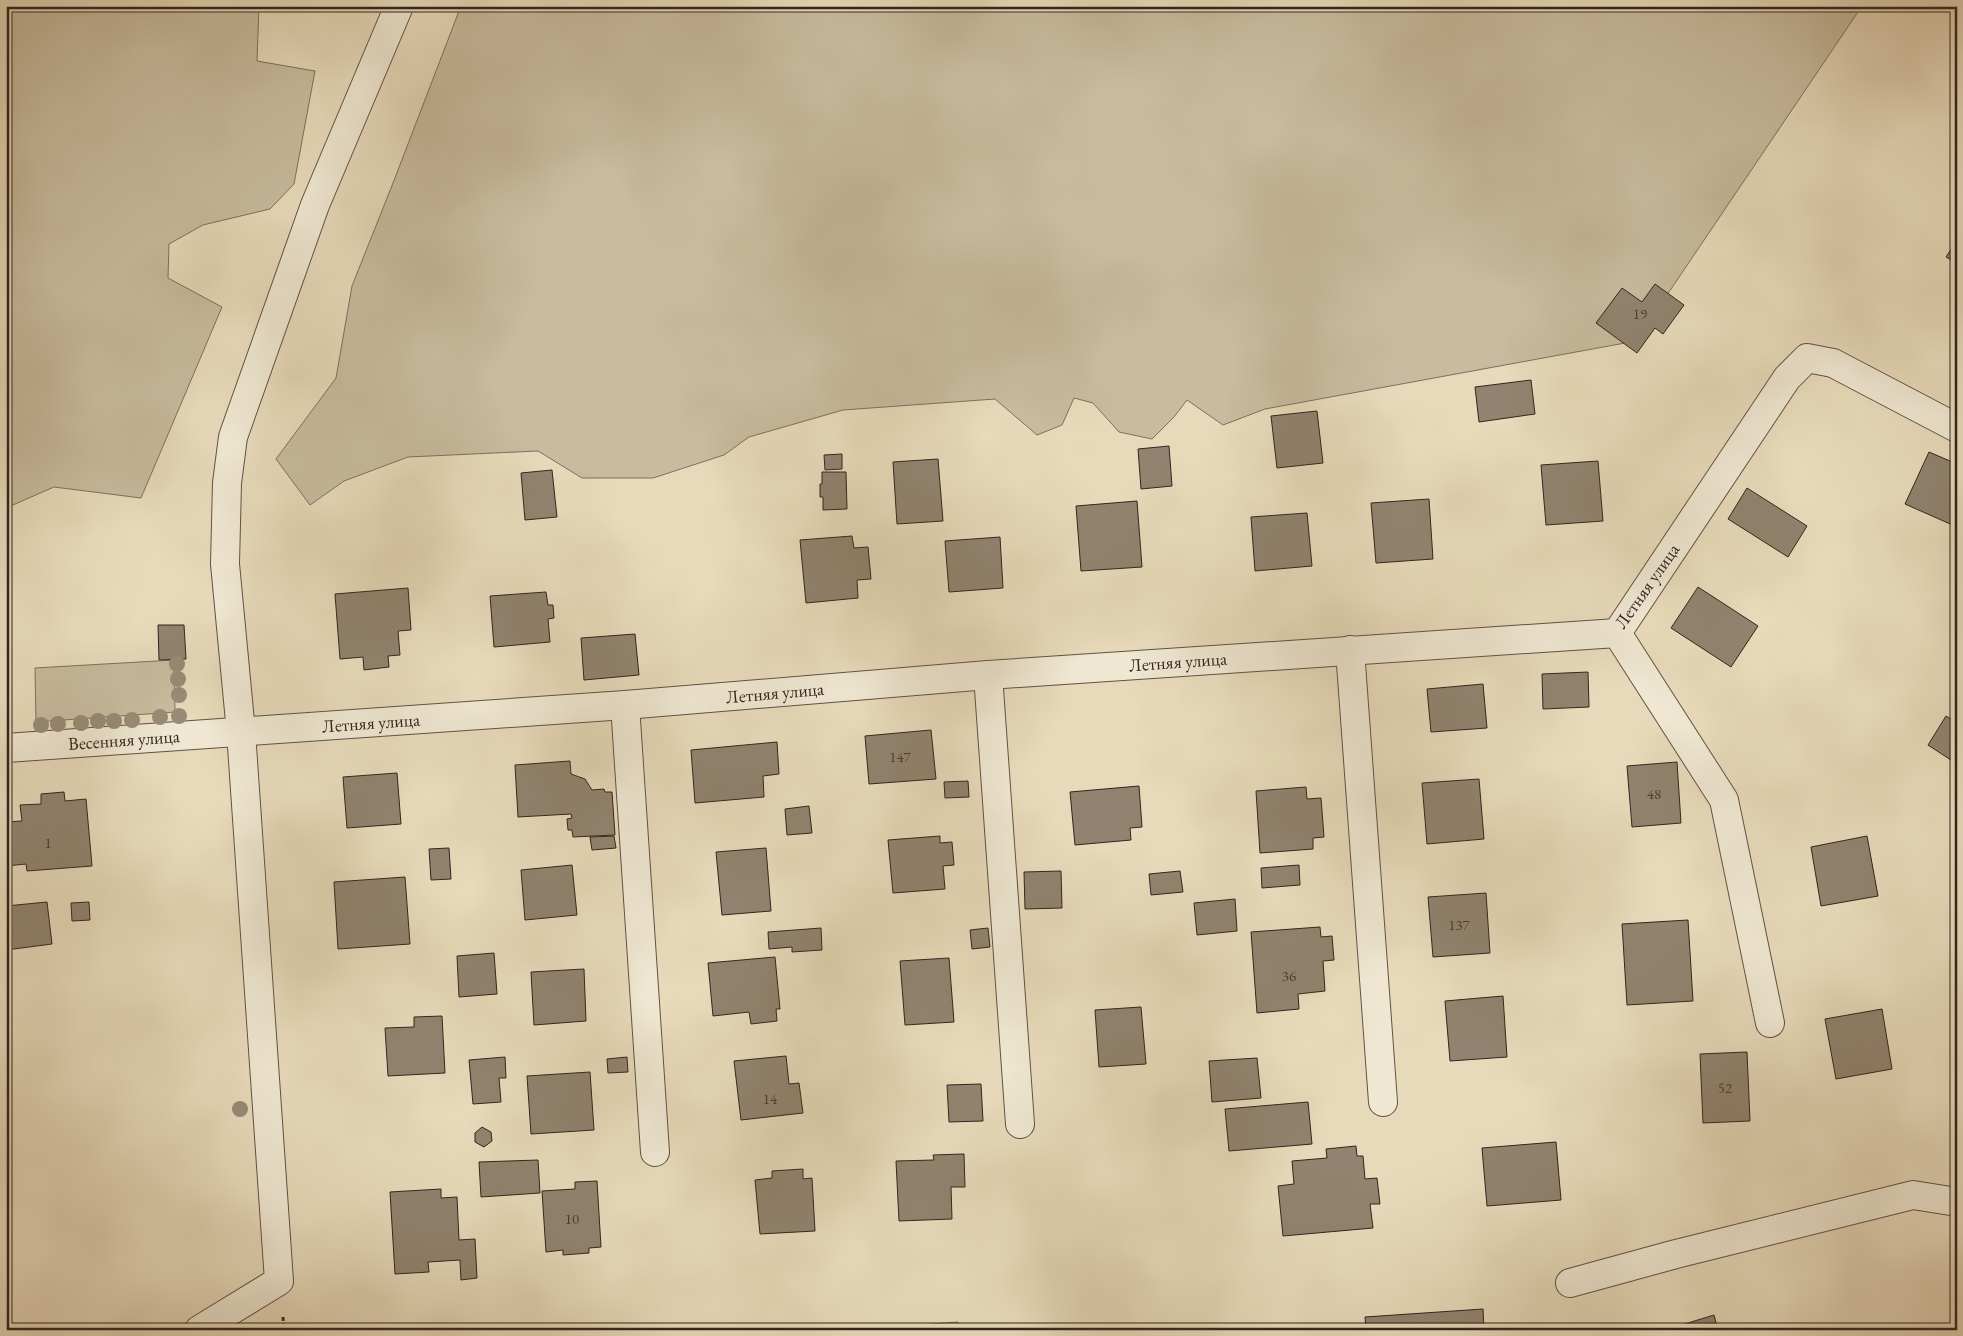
<svg xmlns="http://www.w3.org/2000/svg" width="1963" height="1336" font-family="'EB Garamond',serif">
<style>
.green{fill:#c8bb9f;stroke:#7e705e}
.building{fill:#91836f;stroke:#33241e}
.lines{fill:none;stroke-linecap:round;stroke-linejoin:round}
.minor-casing{stroke:#605245;stroke-width:30}
.path{stroke:#33241e;stroke-width:3;stroke-dasharray:4 2.5;stroke-linecap:butt}
.minor{stroke:#efe7d2;stroke-width:28}
.tree{fill:#988b76}
.labels{text-anchor:middle;stroke-width:4.5;stroke-linejoin:round;paint-order:stroke}
.number-label{font-size:15px;fill:#4a3c32}
.street-label{font-size:18px;fill:#33241e;stroke:#efe7d2}
</style>
<rect width="100%" height="100%" fill="#e7daba"/>
<filter id="stains"><feTurbulence type="fractalNoise" baseFrequency=".004" numOctaves="4"/><feColorMatrix values="0 0 0 0 .2 0 0 0 0 .09 0 0 0 0 .02 0 0 0 .5 -.17"/></filter>
<radialGradient id="worn" r=".72"><stop offset=".6" stop-color="#630" stop-opacity="0"/><stop offset="1" stop-color="#630" stop-opacity=".3"/></radialGradient>
<g class="green">
<polygon points="6,6 259,6 257,61 315,71 294,184 270,209 203,225 169,244 168,278 222,307 141,498 54,487 6,508"/>
<polygon points="461,6 1862,6 1636,341 1265,409 1223,425 1187,400 1174,417 1152,439 1119,432 1093,403 1074,398 1062,425 1037,435 995,399 843,410 749,437 724,455 653,478 582,478 538,451 408,457 344,481 310,505 276,459 336,378 352,286 393,183"/>
<polygon points="174,660 175,712 36,722 35,668"/>
<polygon points="958,1322 961,1330 929,1330 931,1324"/>
</g>
<g class="building">
<polygon points="1957,240 1957,263 1946,257"/>
<polygon points="1655,284 1684,305 1663,334 1655,328 1637,353 1596,323 1622,288 1642,302"/>
<polygon points="1531,380 1535,414 1479,422 1475,387"/>
<polygon points="1317,411 1323,463 1277,468 1271,416"/>
<polygon points="1169,446 1172,486 1141,489 1138,449"/>
<polygon points="1929,452 1957,464 1957,527 1905,504"/>
<polygon points="842,454 842,469 825,470 824,455"/>
<polygon points="938,459 943,521 897,524 893,462"/>
<polygon points="1598,461 1603,521 1546,525 1541,465"/>
<polygon points="552,470 557,517 525,520 521,473"/>
<polygon points="822,472 846,472 847,509 823,510 823,497 820,497 820,484 822,484"/>
<polygon points="1747,488 1807,526 1788,557 1728,519"/>
<polygon points="1429,499 1433,559 1376,563 1371,503"/>
<polygon points="1137,501 1142,567 1081,571 1076,506"/>
<polygon points="1307,513 1312,566 1255,571 1251,517"/>
<polygon points="852,536 854,548 868,547 871,579 857,580 858,598 806,603 800,540"/>
<polygon points="1000,537 1003,588 949,592 945,541"/>
<polygon points="1698,587 1758,626 1731,667 1671,628"/>
<polygon points="408,588 411,630 398,631 400,655 388,656 389,667 364,670 363,657 340,659 335,594"/>
<polygon points="546,592 548,605 553,605 554,618 548,619 550,642 494,647 490,596"/>
<polygon points="158,625 184,625 186,659 159,660"/>
<polygon points="635,634 639,675 584,680 581,638"/>
<polygon points="1588,672 1589,707 1543,709 1542,674"/>
<polygon points="1483,684 1487,728 1431,732 1427,689"/>
<polygon points="1946,716 1957,723 1957,764 1928,745"/>
<polygon points="931,730 936,779 869,784 865,736"/>
<polygon points="777,742 779,774 763,776 764,797 695,803 691,750"/>
<polygon points="570,761 571,774 585,779 592,790 604,789 605,792 612,792 615,835 573,837 572,830 568,830 567,819 572,818 571,814 518,817 515,765"/>
<polygon points="1677,762 1681,823 1632,827 1627,766"/>
<polygon points="397,773 401,824 347,828 343,777"/>
<polygon points="1479,779 1484,839 1427,844 1422,783"/>
<polygon points="968,781 969,797 945,798 944,782"/>
<polygon points="1139,786 1142,827 1130,828 1131,840 1075,845 1070,792"/>
<polygon points="1306,787 1307,799 1321,798 1324,837 1313,838 1313,849 1260,853 1256,791"/>
<polygon points="64,792 65,801 86,799 92,866 27,871 26,864 6,866 6,822 22,821 20,805 41,804 41,794"/>
<polygon points="809,806 812,833 787,835 785,809"/>
<polygon points="614,836 616,848 592,850 590,837"/>
<polygon points="940,836 940,843 952,842 954,865 943,866 945,889 893,893 888,840"/>
<polygon points="1867,836 1878,896 1821,906 1811,847"/>
<polygon points="449,848 451,879 431,880 429,849"/>
<polygon points="766,848 771,911 722,915 716,852"/>
<polygon points="572,865 577,915 525,920 521,870"/>
<polygon points="1299,865 1300,885 1262,888 1261,868"/>
<polygon points="1061,871 1062,908 1025,909 1024,872"/>
<polygon points="1180,871 1183,892 1151,895 1149,874"/>
<polygon points="405,877 410,944 338,949 334,882"/>
<polygon points="1486,893 1490,953 1433,957 1428,897"/>
<polygon points="1235,899 1237,931 1197,935 1194,903"/>
<polygon points="47,902 52,944 6,950 6,906"/>
<polygon points="89,902 90,920 72,921 71,903"/>
<polygon points="1688,920 1693,1001 1627,1005 1622,924"/>
<polygon points="1320,927 1321,937 1332,936 1334,960 1323,961 1325,991 1298,994 1299,1009 1257,1013 1251,932"/>
<polygon points="821,928 822,950 792,952 792,947 769,949 768,932"/>
<polygon points="988,928 990,947 972,949 970,930"/>
<polygon points="494,953 497,994 459,997 457,956"/>
<polygon points="775,957 780,1009 776,1009 777,1021 751,1024 749,1012 713,1016 708,963"/>
<polygon points="949,958 954,1022 905,1025 900,961"/>
<polygon points="584,969 586,1021 534,1025 531,972"/>
<polygon points="1503,996 1507,1057 1450,1061 1445,1001"/>
<polygon points="1141,1007 1146,1064 1099,1067 1095,1010"/>
<polygon points="1882,1009 1892,1069 1836,1079 1825,1019"/>
<polygon points="442,1016 445,1073 388,1076 385,1028 414,1027 414,1017"/>
<polygon points="1747,1052 1750,1121 1703,1123 1700,1054"/>
<polygon points="786,1056 789,1084 799,1083 803,1113 741,1120 734,1061"/>
<polygon points="505,1057 506,1078 499,1078 501,1102 473,1104 469,1060"/>
<polygon points="627,1057 628,1072 608,1073 607,1059"/>
<polygon points="1257,1058 1261,1098 1212,1102 1209,1061"/>
<polygon points="590,1072 594,1130 531,1134 527,1076"/>
<polygon points="981,1084 983,1121 949,1122 947,1085"/>
<polygon points="1308,1102 1312,1144 1229,1151 1225,1109"/>
<polygon points="482,1127 491,1132 492,1141 484,1147 475,1142 475,1133"/>
<polygon points="1556,1142 1561,1200 1487,1206 1482,1148"/>
<polygon points="1356,1146 1357,1156 1363,1156 1365,1179 1377,1178 1380,1204 1370,1204 1373,1228 1283,1236 1278,1186 1294,1184 1292,1161 1327,1158 1326,1149"/>
<polygon points="964,1154 965,1187 951,1187 952,1219 899,1221 896,1161 934,1160 933,1155"/>
<polygon points="538,1160 540,1193 481,1197 479,1162"/>
<polygon points="803,1169 803,1179 812,1178 815,1231 760,1234 755,1180 772,1178 772,1171"/>
<polygon points="597,1181 601,1247 589,1248 589,1253 563,1255 563,1250 546,1252 542,1191 575,1189 575,1182"/>
<polygon points="441,1189 441,1198 457,1197 459,1240 475,1239 477,1278 461,1280 460,1260 428,1262 429,1272 395,1274 390,1192"/>
<polygon points="1483,1309 1484,1330 1366,1330 1365,1317"/>
<polygon points="1714,1315 1718,1330 1665,1330"/>
</g>
<g class="lines">
<defs>
<g id="minor">
<polyline points="1617,633 1724,800 1770,1023"/>
<polyline points="1350,650 1383,1102"/>
<polyline points="988,675 1020,1124"/>
<polyline points="625,705 655,1152"/>
<polyline points="6,748 625,705 988,675 1617,633 1787,378 1807,358 1833,363 1957,428"/>
<polyline points="1570,1283 1676,1254 1913,1195 1957,1202"/>
<polyline points="199,1330 279,1281 241,732 225,564 227,483 233,437 315,205 399,6"/>
</g>
</defs>
<use href="#minor" class="minor-casing"/>
<polyline class="path" points="283,1317 284,1330"/>
<use href="#minor" class="minor"/>
</g>
<g class="tree">
<circle cx="177" cy="664" r="8"/>
<circle cx="178" cy="679" r="8"/>
<circle cx="179" cy="695" r="8"/>
<circle cx="179" cy="716" r="8"/>
<circle cx="160" cy="717" r="8"/>
<circle cx="132" cy="720" r="8"/>
<circle cx="98" cy="721" r="8"/>
<circle cx="114" cy="721" r="8"/>
<circle cx="81" cy="723" r="8"/>
<circle cx="58" cy="724" r="8"/>
<circle cx="41" cy="725" r="8"/>
<circle cx="240" cy="1109" r="8"/>
</g>
<g class="labels">
<g class="number-label">
<text x="1640" y="319">19</text>
<text x="900" y="762">147</text>
<text x="1654" y="799">48</text>
<text x="48" y="848">1</text>
<text x="1459" y="930">137</text>
<text x="1289" y="981">36</text>
<text x="1725" y="1093">52</text>
<text x="770" y="1104">14</text>
<text x="572" y="1224">10</text>
</g>
<g class="street-label">
<text transform="translate(1647 586) rotate(-55)" y="6">Летняя улица</text>
<text transform="translate(1178 662) rotate(-4)" y="6">Летняя улица</text>
<text transform="translate(775 693) rotate(-5)" y="6">Летняя улица</text>
<text transform="translate(371 723) rotate(-4)" y="6">Летняя улица</text>
<text transform="translate(124 740) rotate(-4)" y="6">Весенняя улица</text>
</g>
</g>
<rect width="1963" height="1336" fill="none" stroke="#e7daba" stroke-width="25"/>
<rect x="8" y="8" width="1948" height="1321" fill="none" stroke="#33241e" stroke-width="2.5"/>
<rect x="12" y="12" width="1938" height="1311" fill="none" stroke="#33241e"/>
<rect width="100%" height="100%" filter="url(#stains)"/>
<rect width="100%" height="100%" fill="url(#worn)"/>
</svg>
